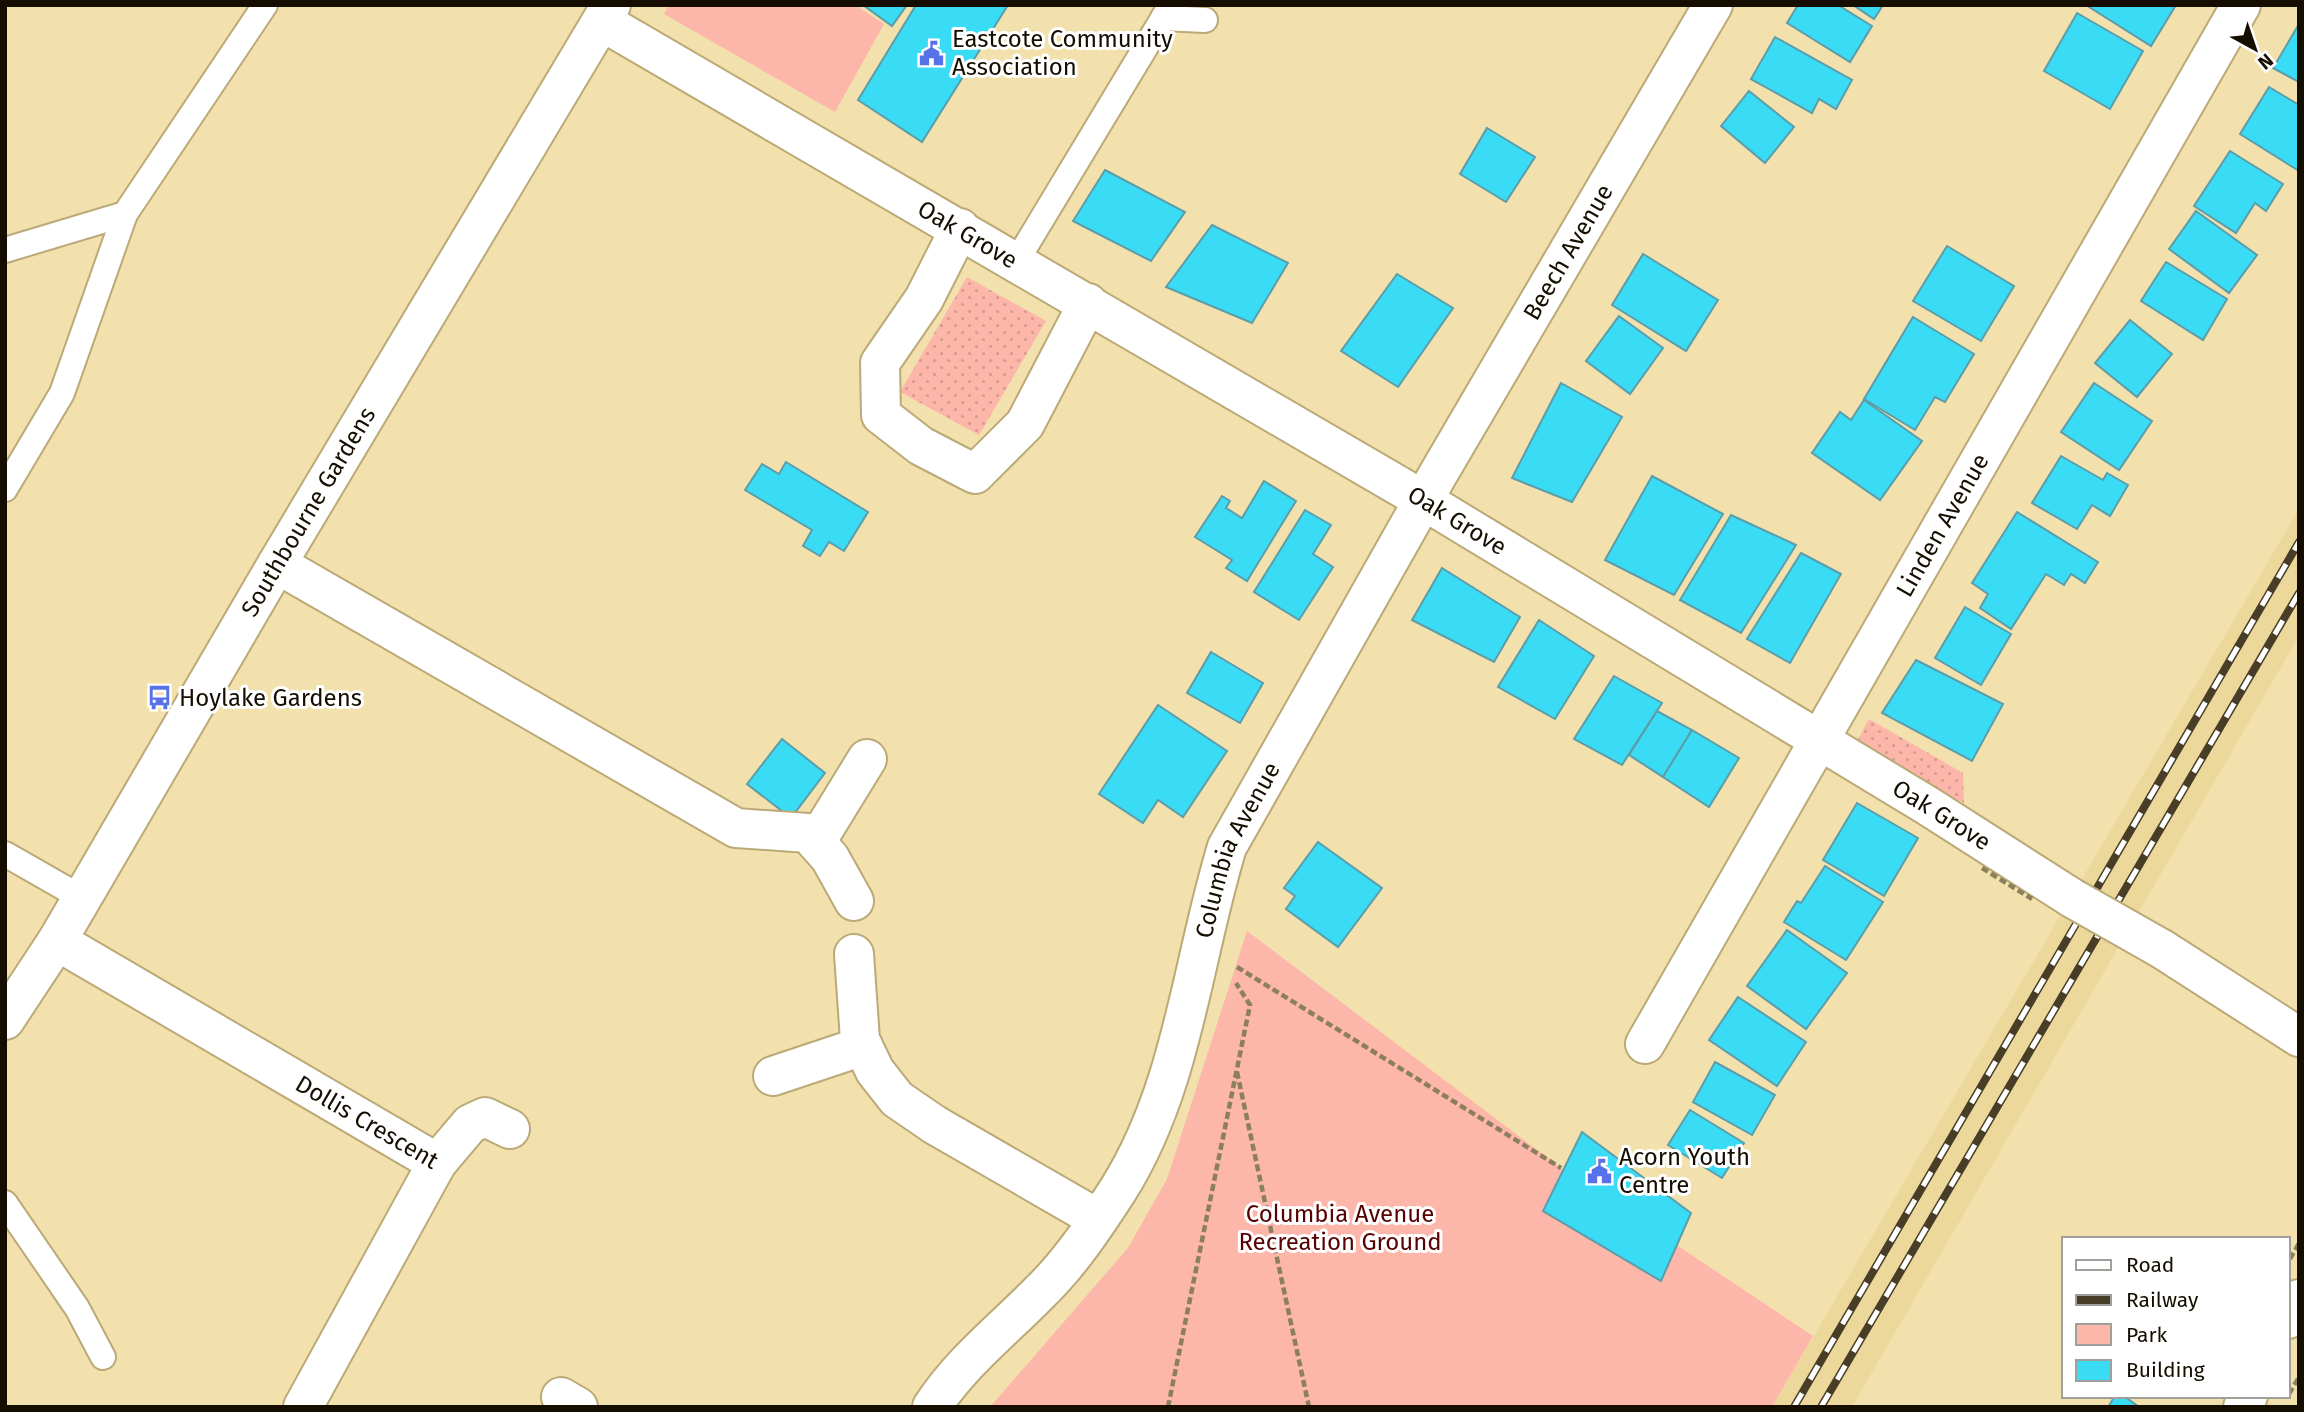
<svg xmlns="http://www.w3.org/2000/svg" width="2304" height="1412" font-family="'Fira Sans',sans-serif">
<style>
.built{fill:#edd89c}
.grass{fill:url(#grass-dots)}
.green{fill:#fcb6aa}
.building{fill:#3adcf5;stroke:#5b9da9;stroke-width:2}
.lines{fill:none;stroke-linecap:round;stroke-linejoin:round}
.lane-casing{stroke:#bba977;stroke-width:28}
.street-casing{stroke:#bba977;stroke-width:42}
.secondary-casing{stroke:#bba977;stroke-width:42}
.path{stroke:#8c7f5d;stroke-width:4.5;stroke-dasharray:7 3.5;stroke-linecap:butt}
.lane{stroke:#fff;stroke-width:24}
.street{stroke:#fff;stroke-width:38}
.secondary{stroke:#fff;stroke-width:38}
.rail-casing{stroke:#483e28;stroke-width:8}
.rail{stroke:#fff;stroke-width:5;stroke-dasharray:16;stroke-linecap:butt}
.street-bridge-casing{stroke:#bba977;stroke-width:42;stroke-linecap:butt}
.path-bridge{stroke:#8c7f5d;stroke-width:4.5;stroke-dasharray:7 3.5;stroke-linecap:butt}
.street-bridge{stroke:#fff;stroke-width:38}
.labels{text-anchor:middle;stroke-width:6;stroke-linejoin:round;paint-order:stroke}
.poi-label{font-size:24px;fill:#150e00;stroke:#fff;text-anchor:start}
.street-label{font-size:24px;fill:#150e00;stroke:#fff}
.park-label{font-size:24px;fill:#570200;stroke:#fff}
</style>
<defs>
<pattern id="grass-dots" width="8" height="8" patternUnits="userSpaceOnUse" patternTransform="scale(1.75)"><rect width="8" height="8" fill="#fcb6aa"/><path d="M2 2h.1M6 6h.1" fill="none" stroke="#d79b90" stroke-width="1.8" stroke-linecap="round"/></pattern>
</defs>
<rect width="100%" height="100%" fill="#f3e1ad"/>
<polygon class="built" points="2299,509 2299,636 1852,1407 1772,1407"/>
<g class="grass">
<polygon points="967,277 1046,321 979,435 900,392"/>
<polygon points="1869,719 1963,773 1964,803 1855,745"/>
</g>
<g class="green">
<polygon points="669,5 855,5 884,24 835,112 664,14"/>
<polygon points="1247,931 1561,1168 1813,1336 1772,1407 990,1407 1128,1248 1167,1179"/>
</g>
<g class="building">
<polygon points="863,5 907,5 892,26"/>
<polygon points="916,5 1008,5 922,142 858,100"/>
<polygon points="1798,5 1838,5 1872,26 1850,62 1787,23"/>
<polygon points="1853,5 1883,5 1874,19"/>
<polygon points="2086,5 2176,5 2151,46"/>
<polygon points="2077,13 2143,51 2110,109 2044,71"/>
<polygon points="2299,24 2299,82 2273,68"/>
<polygon points="1775,37 1852,80 1836,109 1819,99 1812,113 1751,79"/>
<polygon points="2269,87 2299,105 2299,171 2240,134"/>
<polygon points="1749,91 1794,127 1765,163 1721,126"/>
<polygon points="1487,128 1535,157 1506,202 1460,174"/>
<polygon points="2230,151 2283,184 2266,211 2255,203 2236,233 2194,206"/>
<polygon points="1105,170 1185,212 1151,261 1073,221"/>
<polygon points="2196,211 2257,255 2229,293 2169,249"/>
<polygon points="1212,225 1288,263 1252,323 1166,287"/>
<polygon points="1947,246 2014,286 1981,341 1913,301"/>
<polygon points="1643,254 1718,300 1686,351 1612,305"/>
<polygon points="2166,262 2227,299 2203,340 2141,301"/>
<polygon points="1397,274 1453,308 1398,387 1341,351"/>
<polygon points="1619,316 1663,348 1630,394 1586,361"/>
<polygon points="1913,317 1974,354 1945,402 1935,397 1915,430 1864,399"/>
<polygon points="2130,320 2172,354 2137,397 2095,363"/>
<polygon points="1561,383 1622,417 1572,502 1512,478"/>
<polygon points="2094,383 2152,421 2119,470 2061,432"/>
<polygon points="1864,400 1922,441 1880,500 1812,453 1840,412 1851,420"/>
<polygon points="2061,456 2103,480 2107,473 2128,485 2110,516 2092,505 2077,529 2032,503"/>
<polygon points="786,462 868,512 844,551 829,542 820,556 803,546 812,530 745,490 762,464 779,474"/>
<polygon points="1652,476 1723,514 1674,595 1605,560"/>
<polygon points="1264,481 1296,501 1247,581 1226,568 1232,560 1195,537 1222,496 1230,501 1226,508 1242,518"/>
<polygon points="1305,510 1331,525 1313,554 1333,567 1299,620 1254,592"/>
<polygon points="2017,512 2098,562 2085,583 2071,574 2064,585 2046,574 2011,629 1980,608 1988,594 1972,583"/>
<polygon points="1731,515 1796,545 1741,633 1680,600"/>
<polygon points="1801,553 1841,574 1790,663 1747,639"/>
<polygon points="1442,568 1520,617 1494,662 1412,620"/>
<polygon points="1965,607 2011,634 1981,685 1935,658"/>
<polygon points="1539,620 1594,656 1555,719 1498,687"/>
<polygon points="1211,652 1263,683 1240,723 1187,693"/>
<polygon points="1916,660 2003,704 1972,761 1882,713"/>
<polygon points="1614,676 1662,703 1622,765 1574,739"/>
<polygon points="1158,705 1227,751 1183,817 1158,800 1143,823 1099,794"/>
<polygon points="1657,711 1692,730 1663,777 1629,755"/>
<polygon points="1692,730 1739,758 1709,807 1663,777"/>
<polygon points="782,739 825,773 791,818 747,784"/>
<polygon points="1857,803 1918,838 1884,896 1823,860"/>
<polygon points="1318,842 1382,888 1338,947 1286,909 1295,896 1284,888"/>
<polygon points="1825,866 1883,902 1846,960 1784,922 1797,901 1801,903"/>
<polygon points="1787,930 1847,973 1806,1029 1747,986"/>
<polygon points="1738,997 1806,1042 1777,1086 1709,1040"/>
<polygon points="1715,1062 1775,1095 1752,1135 1693,1102"/>
<polygon points="1690,1110 1744,1143 1722,1178 1668,1145"/>
<polygon points="1582,1132 1691,1213 1661,1281 1543,1211"/>
<polygon points="2115,1396 2124,1396 2139,1407 2108,1407"/>
</g>
<g class="lines">
<defs>
<g id="lane">
<polyline points="1163,18 1205,20"/>
<polyline points="5,250 125,214 265,5"/>
<polyline points="1016,262 1171,5"/>
<polyline points="5,489 62,393 125,214"/>
<polyline points="5,854 82,898"/>
<polyline points="5,1203 77,1308 103,1357"/>
</g>
<g id="street">
<path id="s1" d="M 603,22 L 1423,500 L 1928,806 L 2072,898"/>
<polyline points="960,228 924,299 880,363 881,415 921,446 975,474 1025,424 1088,303"/>
<polyline points="277,564 736,828 808,833 830,858 854,901"/>
<polyline points="816,842 867,759"/>
<path id="s2" d="M 57,941 L 437,1163 L 303,1407"/>
<polyline points="2162,949 2299,1037"/>
<polyline points="854,954 860,1040 875,1071 897,1099 935,1125 1098,1219"/>
<path id="s3" d="M 5,1020 L 57,941 L 277,564 L 611,5"/>
<path id="s4" d="M 1645,1044 L 2241,5"/>
<polyline points="773,1076 863,1046"/>
<polyline points="437,1163 470,1124 485,1117 510,1129"/>
<polyline points="561,1397 578,1407"/>
<path id="s5" d="M 932,1407 C 961,1362 1004,1329 1041,1291 C 1070,1263 1096,1224 1118,1190 C 1183,1087 1192,961 1227,847 L 1437,476 L 1713,5"/>
</g>
<g id="secondary">
<polyline points="2288,1319 2299,1299"/>
<polyline points="2243,1407 2248,1396"/>
</g>
</defs>
<use href="#lane" class="lane-casing"/>
<use href="#street" class="street-casing"/>
<use href="#secondary" class="secondary-casing"/>
<g class="path">
<polyline points="1237,967 1561,1168"/>
<polyline points="1237,1072 1309,1407"/>
<polyline points="2290,1259 2299,1243"/>
<polyline points="2289,1394 2299,1377"/>
<polyline points="1168,1407 1250,1005 1236,983"/>
</g>
<use href="#lane" class="lane"/>
<use href="#street" class="street"/>
<use href="#secondary" class="secondary"/>
<defs>
<g id="rail">
<polyline points="1794,1407 2299,542"/>
<polyline points="1821,1407 2299,593"/>
</g>
</defs>
<use href="#rail" class="rail-casing"/>
<use href="#rail" class="rail"/>
<defs>
<polyline id="street-bridge" points="2072,898 2162,949"/>
</defs>
<use href="#street-bridge" class="street-bridge-casing"/>
<polyline class="path-bridge" points="1982,868 2032,899"/>
<use href="#street-bridge" class="street-bridge"/>
</g>
<defs>
<symbol id="civic-bare" viewBox="-9 -9 18 18"><path d="M-.6-6.5H3V-4.5H.6V-3L4-1V1h2V6H-6V1h2V-1L-.6-3ZM-1.2 2.5V6h2.4V2.5Z" fill="#5771e7" stroke="#fff" stroke-width="2.5" paint-order="stroke"/></symbol>
<symbol id="bus-bare" viewBox="-9 -9 18 18"><path d="M-5-6H5V4H4V6H2V4H-2V6H-4V4H-5ZM-3.5-4V0h7V-4ZM-3.5 1.2v1.5H-2V1.2ZM2 1.2v1.5H3.5V1.2Z" fill="#5771e7" stroke="#fff" stroke-width="2.5" paint-order="stroke"/></symbol>
</defs>
<g fill-rule="evenodd">
<use href="#civic-bare" x="914" y="36" width="35" height="35"/>
<use href="#bus-bare" x="142" y="680" width="35" height="35"/>
<use href="#civic-bare" x="1582" y="1154" width="35" height="35"/>
</g>
<g class="labels">
<g class="poi-label">
<text x="952" y="47">Eastcote Community<tspan x="952" dy="28">Association</tspan></text>
<text x="179" y="706">Hoylake Gardens</text>
<text x="1619" y="1165">Acorn Youth<tspan x="1619" dy="28">Centre</tspan></text>
</g>
<g class="street-label">
<text dy="8" stroke="none"><textPath href="#s1" startOffset="422">Oak Grove</textPath></text>
<text dy="8" stroke="none"><textPath href="#s5" startOffset="1334">Beech Avenue</textPath></text>
<text dy="8" stroke="none"><textPath href="#s3" startOffset="592">Southbourne Gardens</textPath></text>
<text dy="8" stroke="none"><textPath href="#s1" startOffset="989">Oak Grove</textPath></text>
<text dy="8" stroke="none"><textPath href="#s4" startOffset="598">Linden Avenue</textPath></text>
<text dy="8" stroke="none"><textPath href="#s1" startOffset="1556">Oak Grove</textPath></text>
<text dy="8" stroke="none"><textPath href="#s5" startOffset="649">Columbia Avenue</textPath></text>
<text dy="8" stroke="none"><textPath href="#s2" startOffset="359">Dollis Crescent</textPath></text>
</g>
<g class="park-label">
<text x="1340" y="1222">Columbia Avenue<tspan x="1340" dy="28">Recreation Ground</tspan></text>
</g>
</g>
<rect width="2304" height="1412" fill="none" stroke="#150e00" stroke-width="14"/>
<rect x="2062" y="1237" width="228" height="161" fill="#ffffff" stroke="#a19f99" stroke-width="2"/>
<rect x="2076" y="1260" width="35" height="10" fill="#ffffff" stroke="#a19f99" stroke-width="2"/>
<text x="2126" y="1272" font-size="21" fill="#150e00">Road</text>
<rect x="2076" y="1295" width="35" height="10" fill="#483e28" stroke="#a19f99" stroke-width="2"/>
<text x="2126" y="1307" font-size="21" fill="#150e00">Railway</text>
<rect x="2076" y="1324" width="35" height="21" fill="#fcb6aa" stroke="#a19f99" stroke-width="2"/>
<text x="2126" y="1342" font-size="21" fill="#150e00">Park</text>
<rect x="2076" y="1360" width="35" height="21" fill="#3adcf5" stroke="#a19f99" stroke-width="2"/>
<text x="2126" y="1377" font-size="21" fill="#150e00">Building</text>
<g transform="translate(2255 49) rotate(140)" stroke="#ffffff" stroke-width="5" paint-order="stroke">
<path d="M0-5L12 26L0 18L-12 26Z" fill="#150e00"/>
<text y="-10" font-size="19" font-weight="bold" text-anchor="middle" fill="#150e00">N</text>
</g>
</svg>
